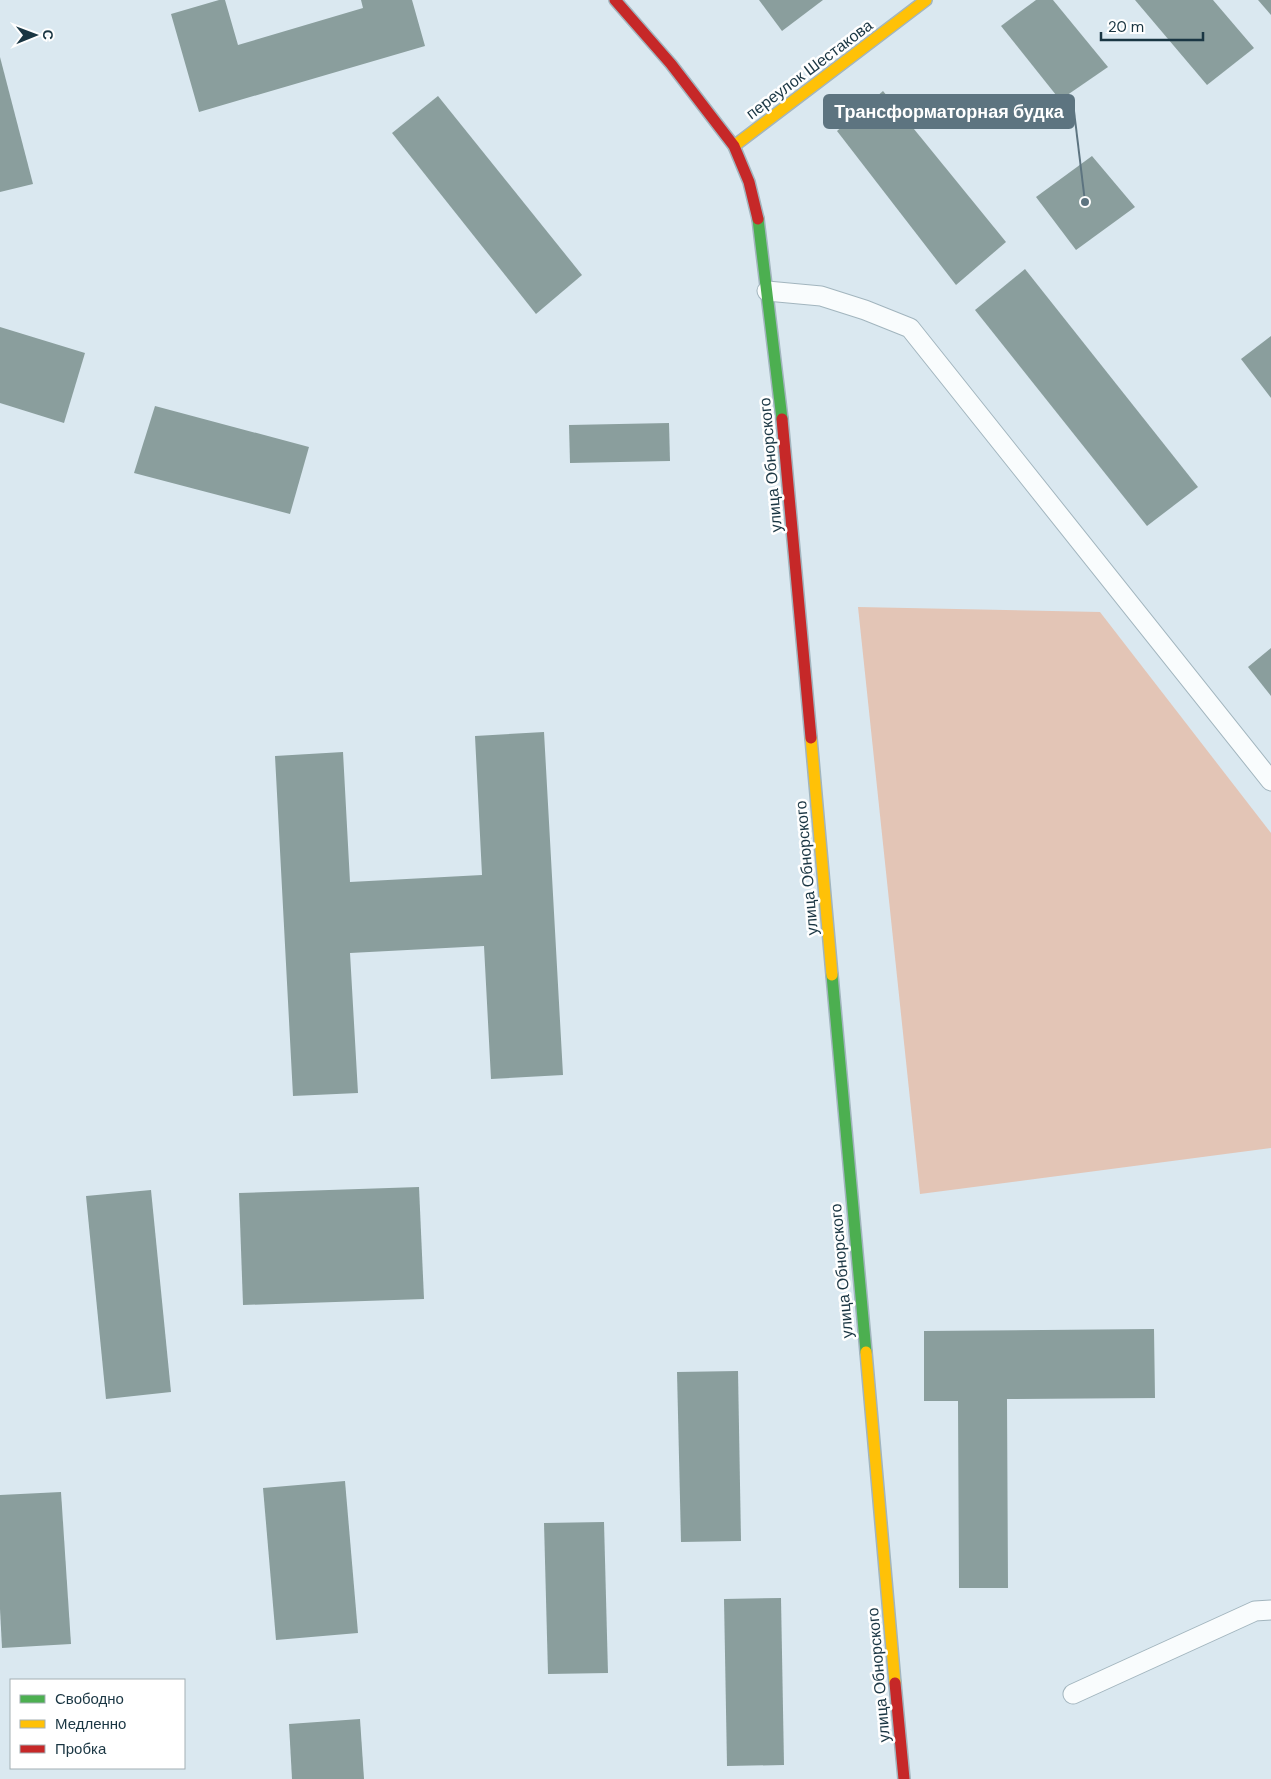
<svg xmlns="http://www.w3.org/2000/svg" width="1271" height="1779" font-family="'DM Sans',sans-serif">
<style>
.green{fill:#e3c5b6}
.building{fill:#8a9e9d}
.lines{fill:none;stroke-linecap:round;stroke-linejoin:round}
.lane-casing{stroke:#a2b5be;stroke-width:21}
.fast-casing{stroke:#a2b5be;stroke-width:14}
.slow-casing{stroke:#a2b5be;stroke-width:14}
.jam-casing{stroke:#a2b5be;stroke-width:14}
.lane{stroke:#f9fcfd;stroke-width:19}
.fast{stroke:#4caf50;stroke-width:11}
.slow{stroke:#ffc107;stroke-width:11}
.jam{stroke:#c62828;stroke-width:11}
.labels{text-anchor:middle;stroke-width:5;stroke-linejoin:round;paint-order:stroke}
.street-label{font-size:16px;fill:#1a3643;stroke:#fff}
.leader{fill:none;stroke:#5d7480;stroke-width:2}
.callout-dot{fill:#5d7480;stroke:#fff;stroke-width:2}
.callout{fill:#5d7480;stroke:#5d7480;stroke-width:2}
.callout-label{font-size:18px;text-anchor:middle;font-weight:bold;fill:#fff}
</style>
<rect width="100%" height="100%" fill="#dae8f0"/>
<polygon class="green" points="858,607 1100,612 1271,833 1271,1148 920,1194"/>
<g class="building">
<polygon points="219,0 225,0 238,45 363,8 361,0 412,0 425,46 199,112 171,14"/>
<polygon points="759,0 823,0 782,31"/>
<polygon points="1036,0 1053,0 1108,67 1060,100 1001,26"/>
<polygon points="1135,0 1213,0 1254,48 1207,85"/>
<polygon points="1258,0 1271,0 1271,15"/>
<polygon points="0,57 33,184 0,192"/>
<polygon points="883,91 1006,242 956,285 837,131"/>
<polygon points="438,96 582,275 536,314 392,133"/>
<polygon points="1092,156 1135,207 1076,250 1036,197"/>
<polygon points="1025,269 1198,487 1147,526 975,310"/>
<polygon points="0,327 85,353 64,423 0,403"/>
<polygon points="1271,336 1271,398 1241,359"/>
<polygon points="155,406 309,447 290,514 134,473"/>
<polygon points="669,423 670,461 570,463 569,425"/>
<polygon points="1271,648 1271,696 1248,667"/>
<polygon points="544,732 563,1075 491,1079 484,946 350,953 358,1093 293,1096 275,756 343,752 350,882 482,875 475,736"/>
<polygon points="419,1187 424,1299 243,1305 239,1193"/>
<polygon points="151,1190 171,1392 106,1399 86,1196"/>
<polygon points="1154,1329 1155,1398 1007,1399 1008,1588 959,1588 958,1401 924,1401 924,1331"/>
<polygon points="738,1371 741,1541 681,1542 677,1372"/>
<polygon points="345,1481 358,1633 276,1640 263,1488"/>
<polygon points="61,1492 71,1644 2,1648 0,1609 0,1495"/>
<polygon points="604,1522 608,1673 548,1674 544,1523"/>
<polygon points="781,1598 784,1765 727,1766 724,1599"/>
<polygon points="360,1719 364,1779 292,1779 289,1724"/>
</g>
<g class="lines">
<defs>
<g id="lane">
<polyline points="767,291 821,296 865,310 910,328 1271,781"/>
<polyline points="1073,1694 1255,1611 1271,1610"/>
</g>
<g id="fast">
<polyline points="758,219 782,419"/>
<polyline points="832,975 866,1352"/>
</g>
<g id="slow">
<polyline points="734,146 926,0"/>
<polyline points="811,738 832,975"/>
<polyline points="866,1352 895,1683"/>
</g>
<g id="jam">
<polyline points="615,0 671,64 734,146 749,182 758,219"/>
<polyline points="782,419 811,738"/>
<polyline points="895,1683 904,1779"/>
</g>
</defs>
<use href="#lane" class="lane-casing"/>
<use href="#fast" class="fast-casing"/>
<use href="#slow" class="slow-casing"/>
<use href="#jam" class="jam-casing"/>
<use href="#lane" class="lane"/>
<use href="#fast" class="fast"/>
<use href="#slow" class="slow"/>
<use href="#jam" class="jam"/>
</g>
<g class="labels">
<g class="street-label">
<text transform="translate(809 69) rotate(-37)" y="6">переулок Шестакова</text>
<text transform="translate(770 465) rotate(-95)" y="6">улица Обнорского</text>
<text transform="translate(806 868) rotate(-95)" y="6">улица Обнорского</text>
<text transform="translate(841 1271) rotate(-95)" y="6">улица Обнорского</text>
<text transform="translate(878 1675) rotate(-95)" y="6">улица Обнорского</text>
</g>
</g>
<path class="leader" d="M1085 202L1074 111"/>
<circle class="callout-dot" cx="1085" cy="202" r="5"/>
<rect class="callout" x="824" y="95" width="250" height="33" rx="5"/>
<g class="callout-label">
<text x="949" y="118">Трансформаторная будка</text>
</g>
<rect x="10" y="1679" width="175" height="90" fill="#ffffff" stroke="#a3afb4"/>
<rect x="20" y="1695" width="25" height="8" fill="#4caf50" stroke="#a3afb4"/>
<text x="55" y="1704" font-size="15" fill="#1a3643">Свободно</text>
<rect x="20" y="1720" width="25" height="8" fill="#ffc107" stroke="#a3afb4"/>
<text x="55" y="1729" font-size="15" fill="#1a3643">Медленно</text>
<rect x="20" y="1745" width="25" height="8" fill="#c62828" stroke="#a3afb4"/>
<text x="55" y="1754" font-size="15" fill="#1a3643">Пробка</text>
<g transform="translate(35 35) rotate(89)" stroke="#ffffff" stroke-width="4" paint-order="stroke">
<path d="M0-4L9 19L0 12L-9 19Z" fill="#1a3643"/>
<text y="-8" font-size="14" font-weight="bold" text-anchor="middle" fill="#1a3643">С</text>
</g>
<path d="M1101 32v8h102v-8" fill="none" stroke="#1a3643" stroke-width="2.5"/>
<text x="1108" y="32" font-size="15" fill="#1a3643" stroke="#ffffff" stroke-width="4" paint-order="stroke">20 m</text>
</svg>
